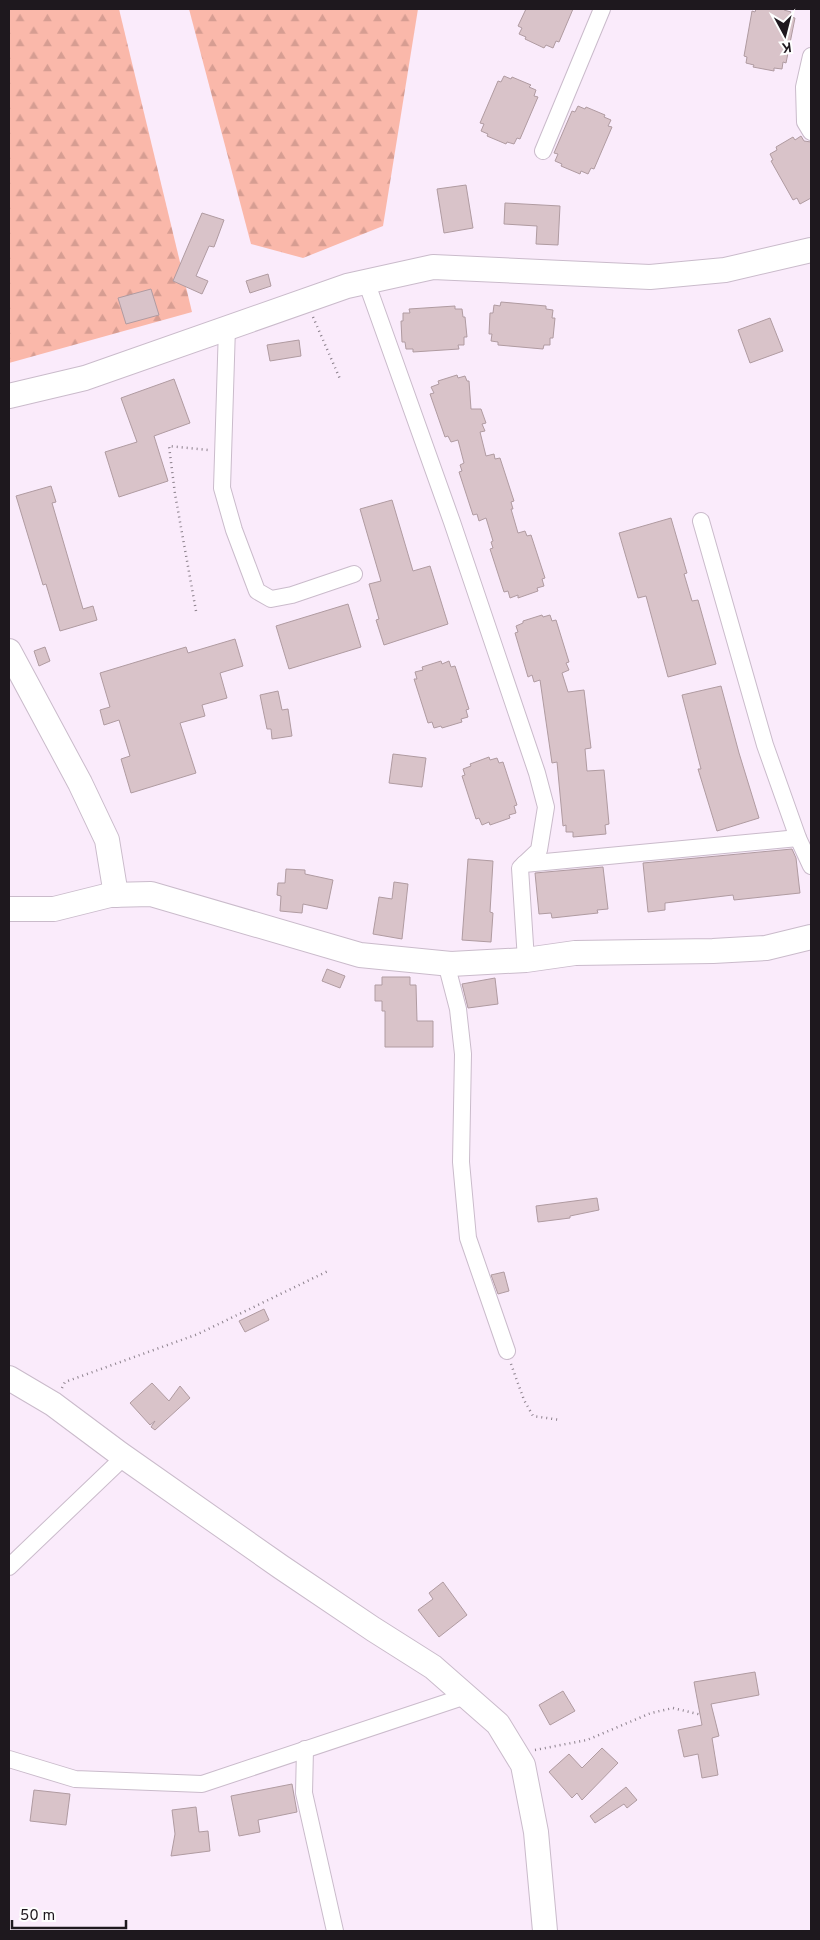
<svg xmlns="http://www.w3.org/2000/svg" width="820" height="1940" font-family="Overpass,sans-serif">
<style>
.forest{fill:url(#forest-firs)}
.building{fill:#d9c3c9;stroke:#b09ba1}
.lines{fill:none;stroke-linecap:round;stroke-linejoin:round}
.street-casing{stroke:#cabbcb;stroke-width:18}
.secondary-casing{stroke:#cabbcb;stroke-width:26}
.path{stroke:#8c818c;stroke-width:2.5;stroke-dasharray:1 4;stroke-linecap:butt}
.street{stroke:#fff;stroke-width:16}
.secondary{stroke:#fff;stroke-width:24}
</style>
<defs>
<pattern id="forest-firs" width="22" height="20" patternUnits="userSpaceOnUse" patternTransform="scale(1.25)"><rect width="22" height="20" fill="#fab8aa"/><path d="M5 1l3.5 6h-7zM16 11l3.5 6h-7z" fill="#d69d92"/></pattern>
</defs>
<rect width="100%" height="100%" fill="#faebfb"/>
<g class="forest">
<polygon points="9,9 119,9 192,312 9,363"/>
<polygon points="189,9 418,9 383,226 303,258 251,244"/>
</g>
<g class="building">
<polygon points="526,9 573,9 559,42 556,41 553,48 546,45 544,48 525,39 526,37 519,34 522,28 518,26"/>
<polygon points="756,9 784,9 784,10 791,12 790,17 795,18 786,63 783,62 782,69 774,68 774,71 753,67 754,65 746,63 747,57 744,56 752,11 755,12"/>
<polygon points="504,76 511,79 512,77 531,85 529,87 536,90 534,96 538,97 520,139 517,138 514,144 507,142 506,144 487,136 488,134 481,131 484,124 480,123 498,81 501,82"/>
<polygon points="578,106 585,109 586,107 605,115 604,117 611,120 608,126 612,127 594,169 591,168 588,174 581,171 580,174 561,166 562,164 555,161 558,154 554,153 572,111 575,112"/>
<polygon points="801,136 804,141 811,142 811,198 800,204 797,198 793,200 771,161 773,160 770,154 777,150 776,147 793,137 795,140"/>
<polygon points="466,185 473,228 444,233 437,189"/>
<polygon points="505,203 560,206 558,245 536,244 537,226 504,224"/>
<polygon points="202,213 224,220 214,247 209,246 196,276 208,281 202,294 173,281"/>
<polygon points="268,274 271,286 250,293 246,281"/>
<polygon points="151,289 159,315 126,324 118,298"/>
<polygon points="501,302 546,306 546,309 553,310 552,318 555,318 553,338 550,338 550,345 544,345 543,349 498,345 498,342 491,341 492,334 489,334 490,313 493,313 494,305 500,306"/>
<polygon points="455,306 455,309 462,309 463,317 465,317 467,337 464,337 464,345 458,345 459,349 413,352 413,349 406,349 405,342 402,342 401,321 403,321 403,313 410,313 409,309"/>
<polygon points="770,318 783,351 750,363 738,330"/>
<polygon points="299,340 301,356 270,361 267,345"/>
<polygon points="457,375 458,378 465,376 467,381 469,381 471,409 481,409 486,423 482,424 485,431 480,432 486,456 494,454 495,459 500,458 514,501 511,502 513,509 511,509 518,533 525,531 527,536 531,535 545,578 542,579 544,586 537,588 538,591 518,598 518,595 510,598 508,591 504,592 490,549 493,548 491,542 493,541 486,518 479,521 477,514 473,515 459,472 462,471 460,465 464,463 458,440 451,442 448,436 445,437 430,394 434,393 431,387 439,384 438,381"/>
<polygon points="174,379 190,423 154,436 168,481 119,497 105,452 137,442 121,398"/>
<polygon points="51,486 56,502 52,503 83,609 93,606 97,620 60,631 46,584 43,585 16,496"/>
<polygon points="392,500 413,571 430,566 448,624 384,645 376,620 379,619 369,584 381,581 360,509"/>
<polygon points="671,518 687,573 684,574 692,601 698,600 716,664 668,677 646,596 638,598 619,533"/>
<polygon points="348,604 361,647 289,669 276,626"/>
<polygon points="542,615 543,617 550,615 552,621 556,620 569,662 566,663 569,670 562,673 568,692 584,690 591,748 585,749 587,771 604,770 609,824 605,825 606,834 573,837 573,832 566,832 566,825 563,826 557,762 552,763 540,680 534,682 532,675 528,677 515,633 518,632 516,626 523,623 523,621"/>
<polygon points="235,639 243,666 220,673 227,698 202,705 205,716 180,723 196,773 131,793 121,759 130,756 119,720 104,725 100,710 110,707 100,673 186,647 188,653"/>
<polygon points="45,647 50,661 39,666 34,651"/>
<polygon points="441,661 442,664 449,661 451,667 455,666 469,709 466,710 468,717 461,719 462,722 442,728 441,726 434,728 432,722 428,723 414,679 417,679 415,672 423,670 422,667"/>
<polygon points="721,686 739,753 759,818 717,831 698,769 701,769 682,695"/>
<polygon points="278,691 282,710 288,709 292,736 272,739 271,729 267,729 260,695"/>
<polygon points="393,754 426,758 422,787 389,783"/>
<polygon points="489,757 490,760 497,758 499,763 503,762 517,805 514,806 516,813 509,815 510,818 490,825 489,822 482,825 479,818 476,819 462,776 465,775 463,769 471,766 470,764"/>
<polygon points="792,849 796,858 800,893 734,900 733,895 665,903 665,910 648,912 643,863"/>
<polygon points="468,859 493,861 490,912 493,913 491,942 462,940"/>
<polygon points="603,867 608,909 597,910 598,913 552,918 551,913 539,914 535,873"/>
<polygon points="286,869 305,870 305,874 333,880 327,909 303,904 302,913 280,911 281,896 277,895 278,883 285,883"/>
<polygon points="394,882 408,884 402,939 373,934 379,897 392,899"/>
<polygon points="327,969 345,976 340,988 322,981"/>
<polygon points="382,977 410,977 410,985 416,985 417,1021 433,1021 433,1047 385,1047 385,1011 382,1011 382,1001 375,1001 375,985 382,985"/>
<polygon points="495,978 498,1004 468,1008 462,984"/>
<polygon points="597,1198 599,1210 570,1216 570,1218 538,1222 536,1206"/>
<polygon points="504,1272 509,1291 498,1294 491,1275"/>
<polygon points="264,1309 269,1320 245,1332 239,1321"/>
<polygon points="152,1383 169,1401 180,1386 190,1398 155,1430 151,1427 155,1421 150,1425 130,1403"/>
<polygon points="443,1582 467,1615 439,1637 418,1610 433,1599 429,1593"/>
<polygon points="755,1672 759,1695 711,1704 719,1736 712,1738 718,1775 702,1778 698,1754 684,1757 678,1730 702,1725 694,1682"/>
<polygon points="563,1691 575,1711 550,1725 539,1705"/>
<polygon points="602,1748 618,1763 582,1800 577,1793 572,1798 549,1772 569,1754 582,1768"/>
<polygon points="292,1784 297,1812 258,1820 260,1832 239,1836 231,1796"/>
<polygon points="626,1787 637,1800 627,1808 624,1804 595,1823 590,1816"/>
<polygon points="34,1790 70,1794 66,1825 30,1821"/>
<polygon points="196,1807 199,1832 208,1831 210,1851 171,1856 175,1834 172,1810"/>
</g>
<g class="lines">
<defs>
<g id="street">
<polyline points="811,56 804,87 805,122 811,132"/>
<polyline points="543,151 602,9"/>
<polyline points="366,281 452,522 537,773 546,807 539,850 520,868 526,960"/>
<polyline points="227,327 222,488 234,530 257,591 271,599 292,595 354,574"/>
<polyline points="701,521 765,745 798,838 811,866"/>
<polyline points="524,864 798,838"/>
<polyline points="446,963 458,1009 463,1054 461,1162 468,1238 507,1351"/>
<polyline points="9,1567 124,1457"/>
<polyline points="305,1749 304,1793 335,1931"/>
<polyline points="9,1759 75,1779 202,1784 466,1696"/>
</g>
<g id="secondary">
<polyline points="9,396 85,378 347,286 433,267 650,277 725,270 811,250"/>
<polyline points="9,651 80,783 107,840 116,895"/>
<polyline points="9,909 54,909 110,895 151,894 360,955 451,964 526,960 575,953 713,951 766,948 811,937"/>
<polyline points="9,1378 53,1404 120,1454 281,1567 373,1629 433,1667 498,1724 523,1765 536,1832 545,1931"/>
</g>
</defs>
<use href="#street" class="street-casing"/>
<use href="#secondary" class="secondary-casing"/>
<g class="path">
<polyline points="313,317 340,379"/>
<polyline points="196,611 175,494 169,446 208,450"/>
<polyline points="511,1364 524,1400 533,1416 560,1420"/>
<polyline points="62,1388 65,1382 198,1334 328,1271"/>
<polyline points="535,1750 587,1740 651,1713 673,1708 702,1715"/>
</g>
<use href="#street" class="street"/>
<use href="#secondary" class="secondary"/>
</g>
<rect width="820" height="1940" fill="none" stroke="#1e181e" stroke-width="20"/>
<g transform="translate(785 35) rotate(173)" stroke="#fefefe" stroke-width="4" paint-order="stroke">
<path d="M0-4L9 19L0 12L-9 19Z" fill="#1e181e"/>
<text y="-8" font-size="14" font-weight="bold" text-anchor="middle" fill="#1e181e">K</text>
</g>
<path d="M12 1920v8h114v-8" fill="none" stroke="#1e181e" stroke-width="2.5"/>
<text x="20" y="1920" font-size="15" fill="#1e181e" stroke="#fefefe" stroke-width="4" paint-order="stroke">50 m</text>
</svg>
